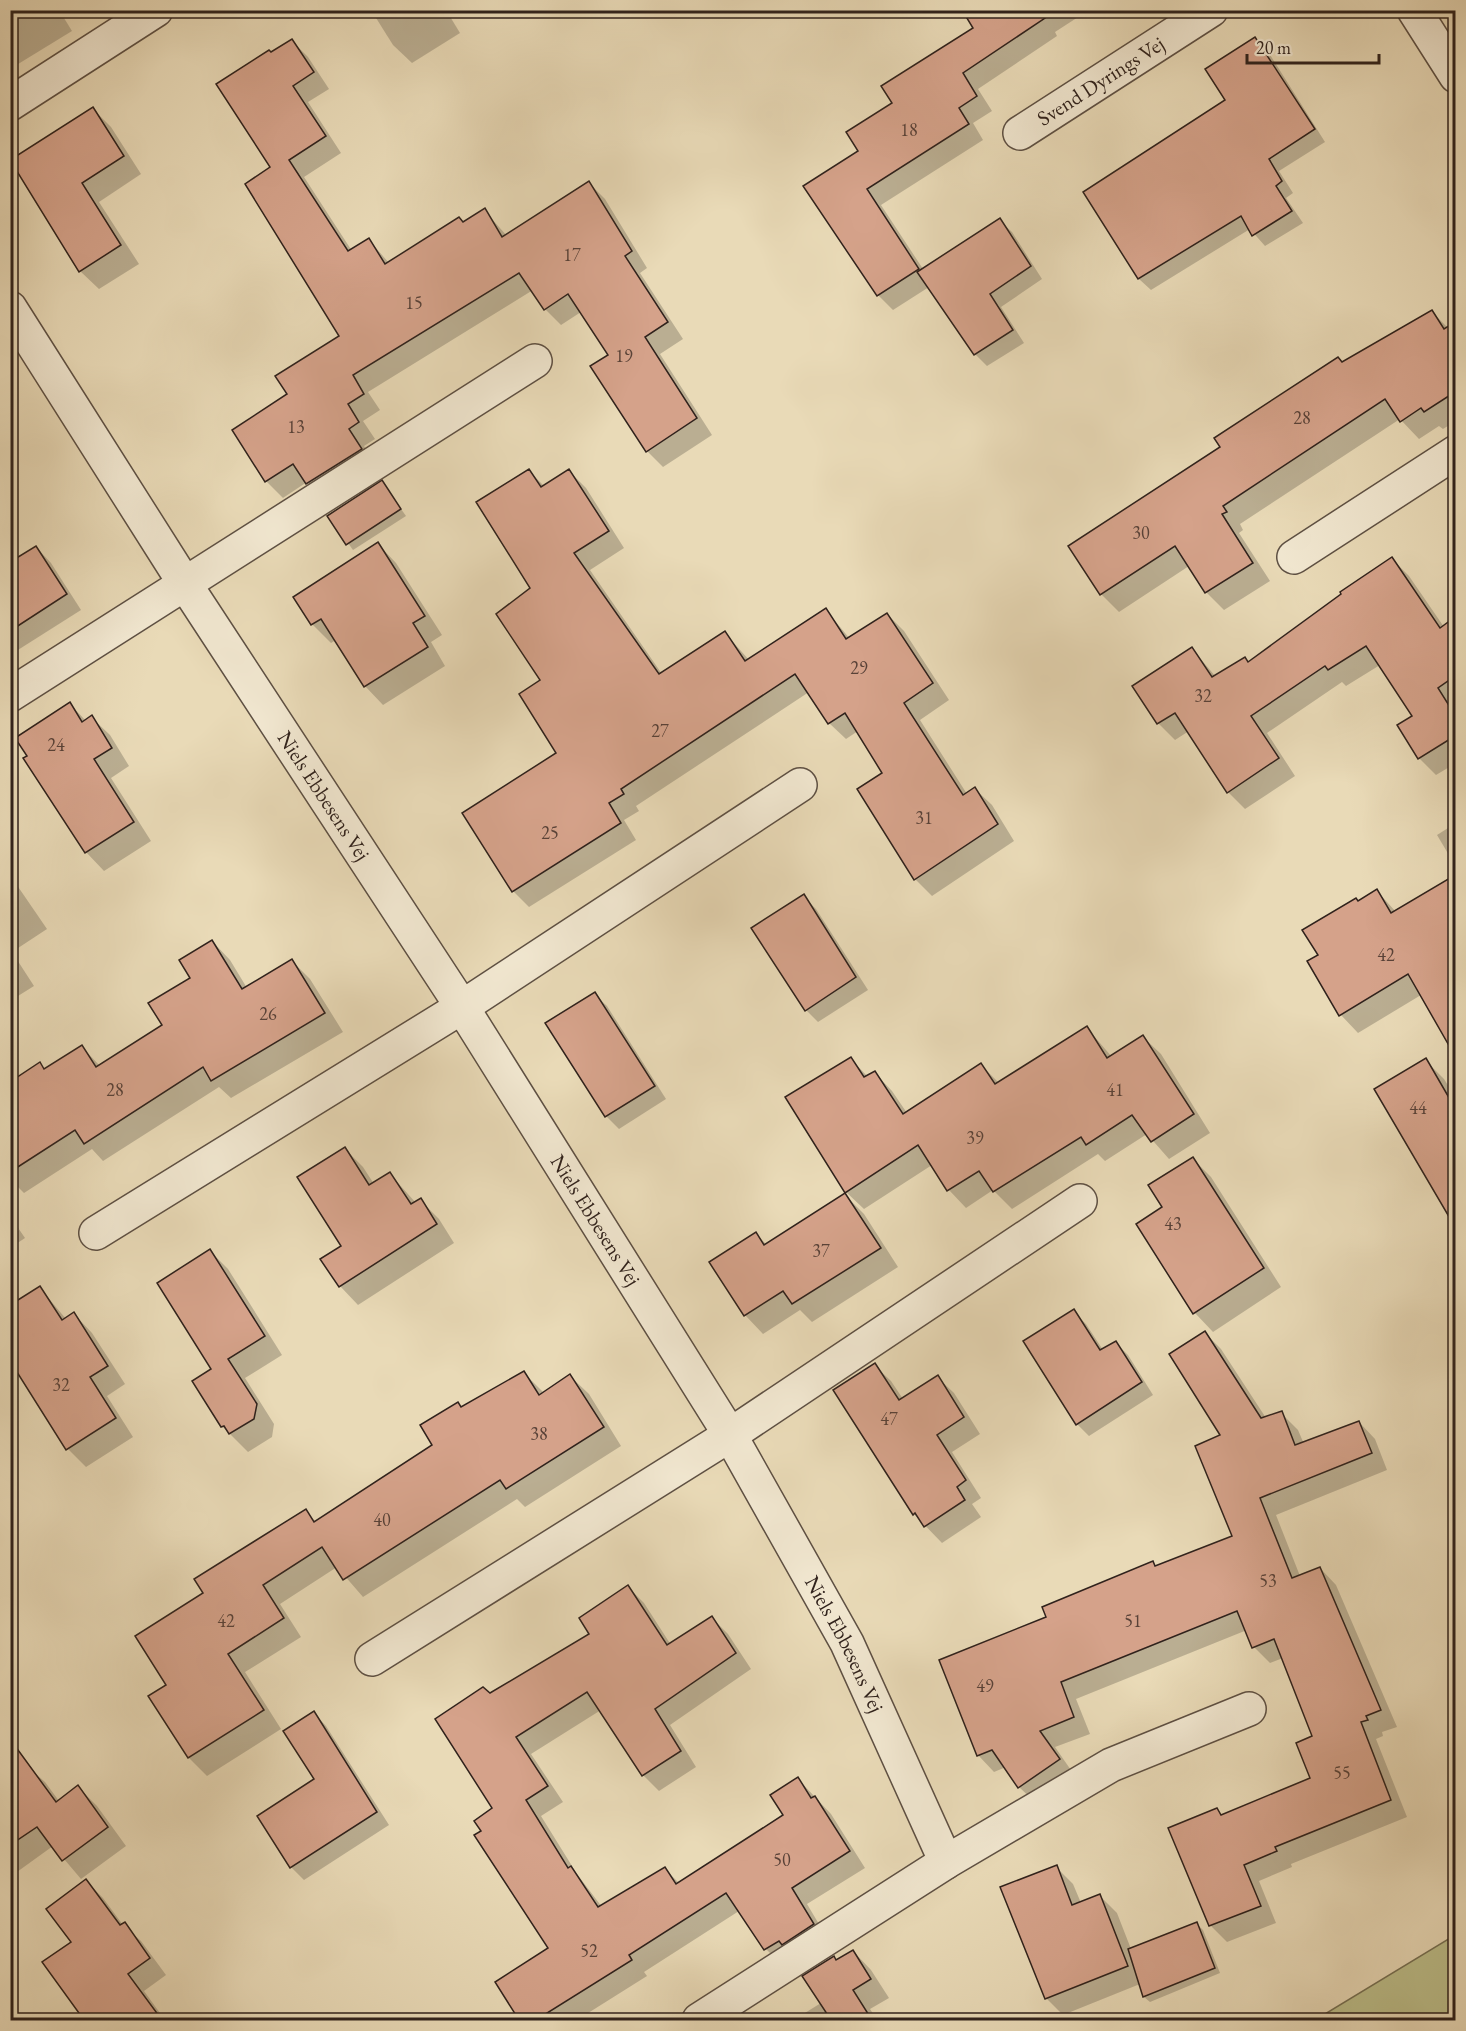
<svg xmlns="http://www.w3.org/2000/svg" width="1466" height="2031" font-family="'EB Garamond',serif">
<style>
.green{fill:#bcbe8a;stroke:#767053;stroke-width:1.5}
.shadow{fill:#0003}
.building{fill:#d5a28a;stroke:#30221c;stroke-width:1.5}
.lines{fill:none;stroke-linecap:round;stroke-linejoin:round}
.street-casing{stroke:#5e5043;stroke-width:36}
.street{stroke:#f1e7d0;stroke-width:33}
.labels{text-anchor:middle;stroke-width:5;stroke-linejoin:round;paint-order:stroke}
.number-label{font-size:18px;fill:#594238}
.street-label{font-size:21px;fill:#30221c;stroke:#f1e7d0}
</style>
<rect width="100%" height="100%" fill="#e9dab7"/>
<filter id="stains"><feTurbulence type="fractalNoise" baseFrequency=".00333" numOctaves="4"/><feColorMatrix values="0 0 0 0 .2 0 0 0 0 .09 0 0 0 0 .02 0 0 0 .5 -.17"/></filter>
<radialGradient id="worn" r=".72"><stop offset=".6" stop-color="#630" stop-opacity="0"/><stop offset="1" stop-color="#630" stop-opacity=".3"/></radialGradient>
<polygon class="green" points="1455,1935 1455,2020 1315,2020"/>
<g class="shadow">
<polygon points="10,10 59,10 72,31 10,69"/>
<polygon points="371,10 446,10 460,33 412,63 393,45"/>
<polygon points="964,10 1089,10 1055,32 1057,36 978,89 992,111 973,123 983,140 881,205 923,269 999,220 1012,232 1042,279 1001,307 1024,343 987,366 975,354 929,287 893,310 878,295 860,151 894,104 976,29"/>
<polygon points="1255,38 1267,50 1325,142 1279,171 1293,193 1286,198 1303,223 1265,246 1250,229 1151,290 1139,279 1085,193 1227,101"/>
<polygon points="292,41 308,57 329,89 308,102 341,153 304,177 352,251 369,240 389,263 484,210 507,236 589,183 605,199 647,268 640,273 683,339 660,354 712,435 663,467 647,451 610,355 581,312 561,325 545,309 533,290 368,392 380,410 363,421 375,439 364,446 377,466 324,500 307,482 283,498 266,481 234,430 290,395 341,336 272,168 272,54"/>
<polygon points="93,109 111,127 141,174 99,202 139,264 99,289 80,271 11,162"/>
<polygon points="1431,311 1448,328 1456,323 1456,421 1443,429 1439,426 1419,439 1400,419 1240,524 1243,530 1239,533 1270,581 1224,610 1206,592 1189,566 1119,612 1101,594 1222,447 1343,363"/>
<polygon points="529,471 545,487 569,471 586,488 624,548 590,570 662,674 725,633 749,660 826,610 850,639 887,614 904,631 949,700 920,720 967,794 975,789 992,805 1014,841 932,896 915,879 859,790 884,774 858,731 846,739 829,723 809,692 636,806 639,811 624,820 636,840 529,907 513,891 558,753 542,681 532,589"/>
<polygon points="382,482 406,516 353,550 329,516"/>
<polygon points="378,544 396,563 442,635 431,642 445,666 383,705 365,686 336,640 331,643 312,624 295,597"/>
<polygon points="36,547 51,563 81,610 10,655 10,564"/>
<polygon points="1392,559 1409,576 1444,627 1452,622 1456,625 1456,763 1436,775 1419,758 1415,716 1380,665 1346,686 1342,682 1267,733 1295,776 1245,809 1228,792 1189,731 1175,740 1158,723 1192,649 1216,677 1249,663"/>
<polygon points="70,704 86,721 91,717 110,735 129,766 111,778 151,841 104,871 86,852"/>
<polygon points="1456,823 1456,867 1437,835"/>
<polygon points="10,875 47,929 12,952 34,986 10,1001"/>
<polygon points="1456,877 1456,1038 1421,995 1358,1033 1341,1015 1320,956 1358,902 1377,891 1396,912"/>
<polygon points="803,896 816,909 868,990 818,1022 806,1010"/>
<polygon points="212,941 230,960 247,988 291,960 310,979 343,1032 231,1098 219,1087 103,1161 92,1149 24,1193 10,1179 10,1117 40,1064 45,1070 82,1047 100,1066 164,1025"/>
<polygon points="594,994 607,1006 666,1099 619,1129 606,1116 547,1024"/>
<polygon points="1087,1028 1112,1057 1143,1037 1161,1054 1210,1133 1169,1159 1147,1134 1105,1161 1098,1154 1012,1209 993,1190 966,1208 949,1190 932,1165 864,1209 846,1192 851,1059 868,1077 875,1073 892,1091 907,1113 981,1065 999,1083"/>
<polygon points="1425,1060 1444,1079 1456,1098 1456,1220 1450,1215"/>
<polygon points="345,1149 363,1167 374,1184 390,1174 416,1203 420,1200 439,1219 454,1243 358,1305 340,1286"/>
<polygon points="1193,1159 1211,1177 1281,1287 1213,1332 1195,1313 1138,1224 1164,1208"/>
<polygon points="845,1195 864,1214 898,1267 812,1322 800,1310 763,1334 745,1315 756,1234 767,1245"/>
<polygon points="10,1216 25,1238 10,1248 10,1223 17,1232 19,1230"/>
<polygon points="210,1251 228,1269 282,1355 245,1378 274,1424 272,1437 248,1452 222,1426 214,1369"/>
<polygon points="40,1288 66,1319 74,1314 92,1333 125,1384 107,1396 133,1437 86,1467 68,1449"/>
<polygon points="1073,1311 1086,1324 1103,1350 1115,1342 1128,1355 1153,1395 1089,1436 1077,1424"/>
<polygon points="1205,1333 1221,1349 1266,1418 1281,1413 1298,1430 1304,1444 1359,1422 1375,1439 1387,1470 1276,1515 1300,1576 1320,1568 1336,1585 1397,1727 1382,1732 1383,1736 1376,1739 1407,1817 1291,1864 1292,1867 1259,1881 1276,1923 1227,1942 1211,1926 1170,1829 1217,1809 1223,1816 1312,1779 1314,1737 1283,1658 1270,1663 1254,1647 1247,1630 1076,1699 1090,1734 1055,1747 1075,1776 1036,1803 1019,1787 1006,1767 994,1772 978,1755 1048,1618 1153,1563 1157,1567 1233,1537 1222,1436"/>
<polygon points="874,1365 891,1381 903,1399 937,1377 954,1393 980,1434 952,1452 981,1498 972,1504 981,1517 942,1543 914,1514"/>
<polygon points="524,1373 544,1393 570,1376 589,1394 621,1446 525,1507 517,1499 363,1597 337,1567 280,1604 301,1637 245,1672 281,1729 207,1776 189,1758 168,1685 205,1594 305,1511 316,1522 434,1445 462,1409"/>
<polygon points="628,1587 644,1603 671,1645 712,1618 728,1634 751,1669 670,1725 696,1767 659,1791 643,1775 601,1710 531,1754 563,1802 541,1816 577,1874 602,1907 665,1869 679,1883 785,1816 798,1779 831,1814 865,1868 807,1904 829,1941 782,1965 766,1949 739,1911 644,1972 647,1976 577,2020 520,2020 497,1982 550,1948 483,1831 494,1808 490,1695 592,1634"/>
<polygon points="314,1713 326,1726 389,1825 304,1880 291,1867 259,1817 317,1780"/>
<polygon points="10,1751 45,1782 59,1801 78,1787 97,1806 126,1846 81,1879 53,1846 10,1877"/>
<polygon points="1056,1867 1073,1884 1081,1903 1100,1896 1117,1913 1131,1949 1197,1924 1203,1930 1220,1973 1150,2002 1144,1997 1140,1984 1063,2015 1046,1998"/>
<polygon points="86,1881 103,1898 123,1925 141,1941 166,1975 144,1991 165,2020 86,2020 44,1963 73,1942"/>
<polygon points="853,1951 871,1970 889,1998 870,2009 877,2020 803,2020 800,2016 821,2003 834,1958 837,1961"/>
</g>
<g class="building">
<polygon points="962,10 1057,10 963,73 977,96 959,108 969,124 867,189 919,269 877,296 803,186 858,151 846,132 892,103 881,86 973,28"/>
<polygon points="1255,37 1315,129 1269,159 1282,181 1276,186 1292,211 1252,236 1241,216 1138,279 1083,192 1225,100 1205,69"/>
<polygon points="292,39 314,72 293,86 326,136 289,160 348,251 369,238 385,264 459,217 463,222 485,208 502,237 589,181 632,251 625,256 668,322 645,337 697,418 646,452 590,366 608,355 568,294 544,310 519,273 353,375 364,394 348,404 359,422 349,429 362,449 306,484 293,464 265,482 232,430 287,394 275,376 339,336 245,184 270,167 216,84 269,50 271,52"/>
<polygon points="93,107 124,156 82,183 121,245 79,272 10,160"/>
<polygon points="1000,218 1031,266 990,294 1013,330 974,355 917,272"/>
<polygon points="1432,310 1444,329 1455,322 1455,392 1424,412 1421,408 1400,422 1385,399 1223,506 1227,512 1222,514 1253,563 1205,593 1175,546 1100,595 1068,546 1220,447 1214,438 1338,357 1342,362"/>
<polygon points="529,469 541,487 569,469 609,531 574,553 659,674 725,631 745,661 826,608 846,639 887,613 933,683 904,703 963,795 975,787 998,824 914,880 857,789 882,773 845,713 828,724 795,674 621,789 624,794 609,803 621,823 512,892 462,813 556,753 519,694 540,680 496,614 530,588 476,502"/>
<polygon points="382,480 401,509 346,545 327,516"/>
<polygon points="378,542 425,616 413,623 428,647 364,687 321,619 311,625 293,597"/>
<polygon points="36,546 67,594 10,631 10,562"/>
<polygon points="1392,557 1440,628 1455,617 1455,676 1438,688 1455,715 1455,736 1418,759 1397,725 1412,716 1366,646 1328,670 1325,666 1251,716 1279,758 1227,793 1175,713 1157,724 1132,686 1192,647 1212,677 1245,657 1248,662 1341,594 1340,592"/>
<polygon points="70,702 82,722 92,715 112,748 94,759 134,822 85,853 23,758 27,756 15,738"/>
<polygon points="1455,875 1455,1056 1408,974 1339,1016 1307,961 1318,955 1302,930 1356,898 1358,901 1377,889 1391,913"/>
<polygon points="804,894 856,977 805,1011 751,928"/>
<polygon points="212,940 242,989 292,959 325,1013 211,1081 203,1067 84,1144 75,1130 10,1172 10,1082 40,1062 44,1069 82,1045 96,1067 162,1025 148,1003 190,978 179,960"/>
<polygon points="595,992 655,1086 605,1117 545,1023"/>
<polygon points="1087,1026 1107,1058 1143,1035 1194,1114 1151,1142 1132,1115 1086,1145 1081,1137 993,1192 979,1171 947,1191 918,1145 845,1193 785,1097 851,1057 864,1077 875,1071 903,1114 981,1063 995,1084"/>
<polygon points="1426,1058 1455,1108 1455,1227 1374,1089"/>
<polygon points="345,1147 369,1185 390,1172 411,1204 421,1198 437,1224 339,1287 320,1259 341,1246 297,1177"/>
<polygon points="1193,1157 1264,1268 1193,1314 1136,1224 1162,1207 1148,1185"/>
<polygon points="845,1193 881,1248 792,1304 783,1291 744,1316 709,1262 756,1232 764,1245"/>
<polygon points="210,1249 265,1336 228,1359 257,1404 254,1419 229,1434 224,1426 221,1427 192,1381 211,1369 157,1283"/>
<polygon points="40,1286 62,1320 74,1312 108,1366 90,1377 116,1418 66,1450 10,1361 10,1305"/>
<polygon points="1074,1309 1100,1350 1116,1341 1142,1382 1076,1425 1023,1341"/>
<polygon points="1205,1331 1261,1418 1282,1411 1295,1445 1359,1421 1372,1453 1260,1498 1292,1578 1320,1567 1381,1710 1366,1716 1368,1720 1361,1722 1391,1800 1275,1847 1277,1851 1244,1865 1261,1906 1209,1926 1168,1828 1217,1808 1221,1815 1310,1778 1296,1743 1312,1736 1274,1639 1252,1648 1237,1611 1061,1682 1074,1717 1040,1731 1060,1759 1018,1788 992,1750 977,1756 939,1660 1046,1617 1042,1607 1153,1561 1155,1566 1232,1536 1195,1446 1220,1435 1169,1354"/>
<polygon points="875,1363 899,1400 938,1375 964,1417 937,1435 966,1480 957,1487 965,1500 924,1527 915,1513 913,1515 833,1390"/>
<polygon points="524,1371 539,1395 570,1374 604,1427 506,1489 500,1480 343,1580 322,1547 263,1585 284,1618 228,1654 264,1710 188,1758 148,1696 166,1685 135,1636 203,1593 194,1579 306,1509 314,1522 432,1445 420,1425 458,1402 461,1407"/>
<polygon points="628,1585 667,1645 712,1616 736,1653 655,1709 681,1751 642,1776 587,1692 516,1737 548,1786 526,1800 568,1868 571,1866 598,1907 665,1867 676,1884 783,1815 770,1795 798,1777 811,1798 815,1796 850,1851 792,1888 814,1924 782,1945 779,1941 764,1950 726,1893 629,1955 632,1960 536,2020 519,2020 495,1982 548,1948 474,1835 481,1831 474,1821 492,1808 435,1719 483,1687 490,1693 589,1634 579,1618"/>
<polygon points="314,1711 377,1812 290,1868 257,1816 314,1779 283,1731"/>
<polygon points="10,1739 56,1802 78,1785 108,1827 62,1861 37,1827 10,1845"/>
<polygon points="1057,1865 1072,1905 1100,1894 1128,1966 1045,1999 1000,1887"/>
<polygon points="86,1879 120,1925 125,1922 150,1958 128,1974 162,2020 84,2020 42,1962 71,1942 46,1909"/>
<polygon points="1197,1922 1215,1968 1143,1997 1128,1949"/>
<polygon points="853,1950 871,1979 853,1990 872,2020 831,2020 802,1976 834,1956 836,1960"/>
</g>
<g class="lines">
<defs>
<g id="street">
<polyline points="1414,10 1456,76"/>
<polyline points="10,104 156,10"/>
<path id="s1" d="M 1020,133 L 1211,10"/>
<path id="s2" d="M 10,308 L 185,584 L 462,1007 L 730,1435 L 847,1643 L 946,1862"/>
<polyline points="1294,557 1456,452"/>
<polyline points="10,695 535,361"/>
<polyline points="96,1233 462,1007 800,785"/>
<polyline points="372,1659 730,1435 1080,1201"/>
<polyline points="699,2020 946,1862 1111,1765 1249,1709"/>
</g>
</defs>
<use href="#street" class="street-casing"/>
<use href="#street" class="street"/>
</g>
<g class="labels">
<g class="number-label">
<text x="909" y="136">18</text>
<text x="572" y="261">17</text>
<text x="414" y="309">15</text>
<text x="624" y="362">19</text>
<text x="1302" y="424">28</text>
<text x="296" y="433">13</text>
<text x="1141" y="539">30</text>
<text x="859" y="674">29</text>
<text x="1203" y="702">32</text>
<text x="660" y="737">27</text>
<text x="56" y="751">24</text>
<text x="924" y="824">31</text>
<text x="550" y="839">25</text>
<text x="1386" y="961">42</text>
<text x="268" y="1020">26</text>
<text x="115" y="1096">28</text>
<text x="1115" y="1096">41</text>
<text x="1418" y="1114">44</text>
<text x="975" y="1144">39</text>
<text x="1173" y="1230">43</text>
<text x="821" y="1257">37</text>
<text x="61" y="1391">32</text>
<text x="889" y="1425">47</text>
<text x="539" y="1440">38</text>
<text x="382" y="1526">40</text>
<text x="1268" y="1587">53</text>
<text x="226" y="1627">42</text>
<text x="1133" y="1627">51</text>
<text x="985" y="1692">49</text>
<text x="1342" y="1779">55</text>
<text x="782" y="1866">50</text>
<text x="589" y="1957">52</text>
</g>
<g class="street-label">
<text dy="7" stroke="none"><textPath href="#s1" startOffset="96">Svend Dyrings Vej</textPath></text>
<text dy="7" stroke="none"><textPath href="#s2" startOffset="580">Niels Ebbesens Vej</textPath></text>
<text dy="7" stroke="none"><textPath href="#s2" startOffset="1084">Niels Ebbesens Vej</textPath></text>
<text dy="7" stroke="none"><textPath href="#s2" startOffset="1576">Niels Ebbesens Vej</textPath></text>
</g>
</g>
<rect width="1466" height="2031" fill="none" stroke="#e9dab7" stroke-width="36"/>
<rect x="12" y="12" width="1442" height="2007" fill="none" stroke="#30221c" stroke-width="3"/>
<rect x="18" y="18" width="1430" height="1995" fill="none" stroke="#30221c" stroke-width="1.5"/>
<path d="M1247 54v9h132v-9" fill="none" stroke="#30221c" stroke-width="3"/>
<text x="1256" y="54" font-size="18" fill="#30221c" stroke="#f1e7d0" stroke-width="4.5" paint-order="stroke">20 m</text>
<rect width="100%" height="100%" filter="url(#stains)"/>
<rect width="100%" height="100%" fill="url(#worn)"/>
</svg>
